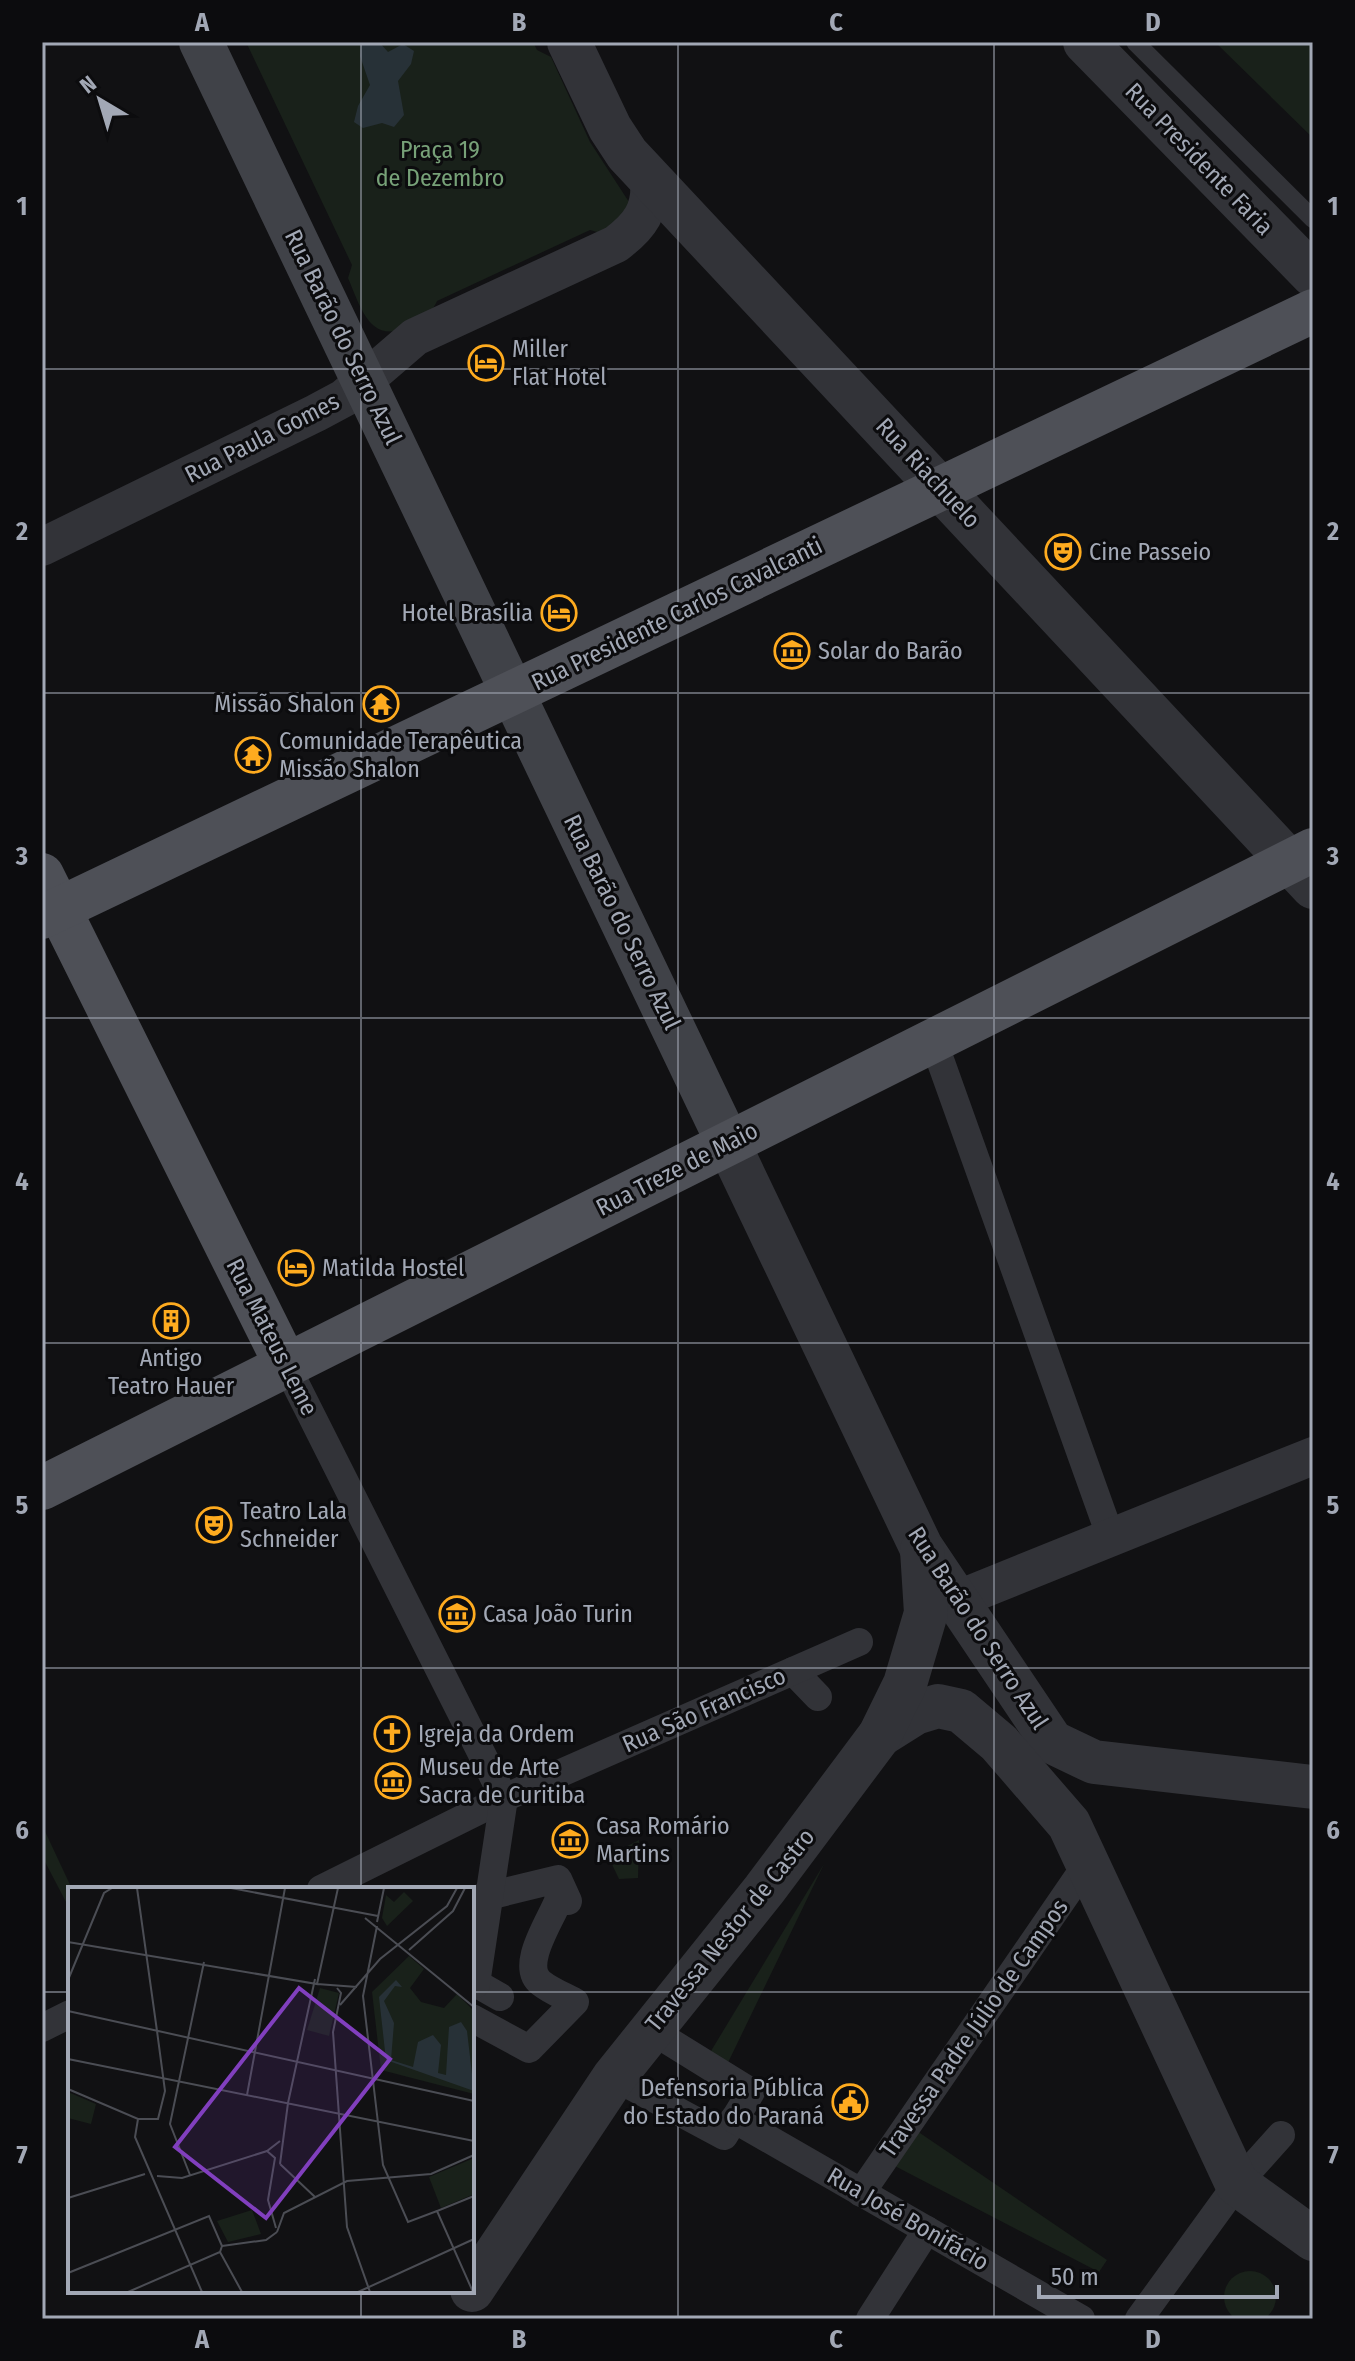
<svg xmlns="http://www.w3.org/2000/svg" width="1355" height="2361" font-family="'Fira Sans Condensed',sans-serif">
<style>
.green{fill:#19211a}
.water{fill:#273137}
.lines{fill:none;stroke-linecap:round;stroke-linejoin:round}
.service{stroke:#323338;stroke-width:18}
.pedestrian{stroke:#323338;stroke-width:28}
.minor{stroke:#323338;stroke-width:38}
.tertiary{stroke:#323338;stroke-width:44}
.secondary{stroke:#404248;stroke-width:44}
.primary{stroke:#4e5057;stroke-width:44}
.grid{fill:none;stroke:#a2a8b5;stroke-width:2;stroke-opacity:0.55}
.labels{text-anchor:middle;stroke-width:6;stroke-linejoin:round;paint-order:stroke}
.park-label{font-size:24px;fill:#77a178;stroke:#0c0c0e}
.street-label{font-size:24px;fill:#a2a8b5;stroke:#0c0c0e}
.poi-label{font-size:24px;fill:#a2a8b5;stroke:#0c0c0e;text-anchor:start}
.inset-road{fill:none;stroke:#4b4d54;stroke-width:2}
.view{fill:#813fbe;fill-opacity:0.15;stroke:#813fbe;stroke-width:4}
.inset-edge{fill:none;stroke:#a2a8b5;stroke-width:4}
.neatline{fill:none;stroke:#a2a8b5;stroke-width:3}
.grid-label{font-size:26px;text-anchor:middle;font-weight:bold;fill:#a2a8b5}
</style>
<rect width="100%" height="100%" fill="#111113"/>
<g class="green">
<path d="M 246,42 L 533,42 L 537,50 L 551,57 L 590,142 L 629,202 L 626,215 L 604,234 L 590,230 L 437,301 C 430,316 424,319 410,326 C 370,346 361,308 348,278 L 352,265 Z"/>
<polygon points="1215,42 1313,42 1313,138"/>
<polygon points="42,1825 72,1889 70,1900 66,1902 42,1856"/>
<polygon points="639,1840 638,1878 619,1879 608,1856"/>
<polygon points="824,1864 722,2075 711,2051"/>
<polygon points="914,2129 1107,2260 1099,2272 891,2164"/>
<circle cx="1250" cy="2297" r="26"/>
</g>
<polygon class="water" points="361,42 379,42 388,52 403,44 414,51 411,64 398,81 404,115 394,127 382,123 363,128 354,122 358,106 370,85 360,56"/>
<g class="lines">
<polyline class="service" points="1135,42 1313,219"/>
<g class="pedestrian">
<polyline points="933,1040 1111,1538"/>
<polyline points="286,1365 504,1798"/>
<polyline points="793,1671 818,1697"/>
<polyline points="321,1889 504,1798 859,1642"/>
<path d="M 472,1900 L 558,1879 L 568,1901 L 558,1901 C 550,1922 519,1966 541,1983 C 551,1991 564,1996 575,2002 L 529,2049 L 472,2018"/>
<polyline points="472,1981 500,1997"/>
<polyline points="476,1984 504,1798"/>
<polyline points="42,2028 70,2014"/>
<polyline points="614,2077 724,2136 751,2092 651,2030"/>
<polyline points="734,2119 1081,2319"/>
<polyline points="861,2193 1087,1864"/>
<polyline points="870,2319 927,2230"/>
<polyline points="1139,2319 1237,2184 1281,2135"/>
</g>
<g class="minor">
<path d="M 42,547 L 316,413 L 344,398 L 415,337 L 616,244 C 640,226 652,210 649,178"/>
<polyline points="956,1600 1313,1456"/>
</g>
<g class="tertiary">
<polyline points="569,42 610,128 627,154 1313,887"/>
<polyline points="1085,42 1313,275"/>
<polyline points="728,1143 921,1547 1052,1742 1094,1762 1313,1787"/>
<polyline points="880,1735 915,1713 938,1706 961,1711 999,1743 1069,1824 1237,2184 1313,2239"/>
<polyline points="472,2290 614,2077 764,1890 880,1735 905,1684 926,1613 922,1550"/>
</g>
<polyline class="secondary" points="201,42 728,1143"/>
<g class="primary">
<polyline points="42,875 286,1365"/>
<polyline points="42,917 1313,311"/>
<polyline points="42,1488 1313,850"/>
</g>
</g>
<path class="grid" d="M 361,42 L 361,1889M 678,42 L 678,2319M 994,42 L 994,2319M 42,369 L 1313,369M 42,693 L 1313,693M 42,1018 L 1313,1018M 42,1343 L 1313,1343M 42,1668 L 1313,1668M 42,1992 L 70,1992M 472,1992 L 1313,1992M 361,2291 L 361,2319"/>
<defs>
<symbol id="hotel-ring" viewBox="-11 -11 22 22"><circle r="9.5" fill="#0c0c0e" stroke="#feab1f" stroke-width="1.5"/><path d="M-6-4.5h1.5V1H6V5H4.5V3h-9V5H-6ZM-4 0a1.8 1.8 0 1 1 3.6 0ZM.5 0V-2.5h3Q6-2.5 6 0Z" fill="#feab1f"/></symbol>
<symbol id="theatre-ring" viewBox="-11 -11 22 22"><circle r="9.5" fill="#0c0c0e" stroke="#feab1f" stroke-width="1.5"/><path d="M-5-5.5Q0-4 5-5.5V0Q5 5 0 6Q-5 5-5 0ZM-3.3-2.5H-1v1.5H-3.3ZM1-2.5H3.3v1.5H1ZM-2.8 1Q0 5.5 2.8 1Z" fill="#feab1f"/></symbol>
<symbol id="museum-ring" viewBox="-11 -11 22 22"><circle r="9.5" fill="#0c0c0e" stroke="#feab1f" stroke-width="1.5"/><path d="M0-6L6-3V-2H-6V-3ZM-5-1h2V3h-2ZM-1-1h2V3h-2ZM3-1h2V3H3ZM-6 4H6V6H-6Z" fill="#feab1f"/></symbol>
<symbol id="temple-ring" viewBox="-11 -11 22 22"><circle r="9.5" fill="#0c0c0e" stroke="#feab1f" stroke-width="1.5"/><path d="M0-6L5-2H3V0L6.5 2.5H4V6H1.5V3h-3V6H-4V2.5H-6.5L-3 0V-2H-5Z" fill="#feab1f"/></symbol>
<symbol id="building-ring" viewBox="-11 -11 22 22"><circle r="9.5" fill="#0c0c0e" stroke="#feab1f" stroke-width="1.5"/><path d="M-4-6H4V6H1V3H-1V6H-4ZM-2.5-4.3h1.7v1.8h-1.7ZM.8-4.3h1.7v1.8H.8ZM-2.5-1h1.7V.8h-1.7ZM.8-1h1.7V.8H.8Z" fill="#feab1f"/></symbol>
<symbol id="church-ring" viewBox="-11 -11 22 22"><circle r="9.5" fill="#0c0c0e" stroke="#feab1f" stroke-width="1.5"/><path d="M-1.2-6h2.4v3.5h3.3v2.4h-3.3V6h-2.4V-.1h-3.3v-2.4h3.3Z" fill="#feab1f"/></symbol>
<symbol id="civic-ring" viewBox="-11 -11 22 22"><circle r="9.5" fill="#0c0c0e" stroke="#feab1f" stroke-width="1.5"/><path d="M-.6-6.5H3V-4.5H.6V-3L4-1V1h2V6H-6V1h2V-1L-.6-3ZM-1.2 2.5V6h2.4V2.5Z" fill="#feab1f"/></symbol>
</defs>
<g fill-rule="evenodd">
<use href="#hotel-ring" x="466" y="343" width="40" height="40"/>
<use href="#theatre-ring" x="1043" y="532" width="40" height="40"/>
<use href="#hotel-ring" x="539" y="593" width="40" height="40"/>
<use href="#museum-ring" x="772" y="631" width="40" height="40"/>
<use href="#temple-ring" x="361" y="684" width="40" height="40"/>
<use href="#temple-ring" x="233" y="735" width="40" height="40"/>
<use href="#hotel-ring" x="276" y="1248" width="40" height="40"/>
<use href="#building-ring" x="151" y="1301" width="40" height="40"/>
<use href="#theatre-ring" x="194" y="1505" width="40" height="40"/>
<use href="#museum-ring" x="437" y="1594" width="40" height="40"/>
<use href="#church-ring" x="372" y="1714" width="40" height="40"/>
<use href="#museum-ring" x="373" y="1761" width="40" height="40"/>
<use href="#museum-ring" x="550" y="1820" width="40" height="40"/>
<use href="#civic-ring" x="830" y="2082" width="40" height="40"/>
</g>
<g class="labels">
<g class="park-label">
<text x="440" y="158">Praça 19<tspan x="440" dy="28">de Dezembro</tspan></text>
</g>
<g class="street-label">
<text transform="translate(1199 159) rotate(46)" y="8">Rua Presidente Faria</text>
<text transform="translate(343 337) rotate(64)" y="8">Rua Barão do Serro Azul</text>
<text transform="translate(262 438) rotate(-27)" y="8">Rua Paula Gomes</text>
<text transform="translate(928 473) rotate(47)" y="8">Rua Riachuelo</text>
<text transform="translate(677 614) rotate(-26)" y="8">Rua Presidente Carlos Cavalcanti</text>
<text transform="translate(622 922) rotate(64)" y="8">Rua Barão do Serro Azul</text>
<text transform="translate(677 1169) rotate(-27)" y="8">Rua Treze de Maio</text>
<text transform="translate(272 1337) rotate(63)" y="8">Rua Mateus Leme</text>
<text transform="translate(978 1628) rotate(57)" y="8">Rua Barão do Serro Azul</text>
<text transform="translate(704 1710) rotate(-24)" y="8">Rua São Francisco</text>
<text transform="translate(730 1930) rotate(-51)" y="8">Travessa Nestor de Castro</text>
<text transform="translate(974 2028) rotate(-55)" y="8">Travessa Padre Júlio de Campos</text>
<text transform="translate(908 2219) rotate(30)" y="8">Rua José Bonifácio</text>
</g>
<g class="poi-label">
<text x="512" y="357">Miller<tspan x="512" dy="28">Flat Hotel</tspan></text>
<text x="1089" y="560">Cine Passeio</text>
<text x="533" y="621" text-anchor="end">Hotel Brasília</text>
<text x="818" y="659">Solar do Barão</text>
<text x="355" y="712" text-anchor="end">Missão Shalon</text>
<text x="279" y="749">Comunidade Terapêutica<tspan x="279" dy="28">Missão Shalon</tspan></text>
<text x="322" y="1276">Matilda Hostel</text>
<text x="171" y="1366" text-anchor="middle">Antigo<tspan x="171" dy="28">Teatro Hauer</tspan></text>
<text x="240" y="1519">Teatro Lala<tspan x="240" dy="28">Schneider</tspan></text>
<text x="483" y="1622">Casa João Turin</text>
<text x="418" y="1742">Igreja da Ordem</text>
<text x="419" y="1775">Museu de Arte<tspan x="419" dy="28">Sacra de Curitiba</tspan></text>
<text x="596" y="1834">Casa Romário<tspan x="596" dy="28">Martins</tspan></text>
<text x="824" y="2096" text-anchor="end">Defensoria Pública<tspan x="824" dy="28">do Estado do Paraná</tspan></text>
</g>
</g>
<g transform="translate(68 1887)">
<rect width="406" height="406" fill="#111113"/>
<path d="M 336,5 L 345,14 L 319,39 L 314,31 L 318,8 L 326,15 ZM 341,69 L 356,82 L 342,101 L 353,115 L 376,121 L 389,107 L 406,124 L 406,207 L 313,183 L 304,105 ZM 252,101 L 271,106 L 261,149 L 239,143 ZM 0,205 L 28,217 L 23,237 L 0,231 ZM 406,271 L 406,307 L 373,321 L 361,290 ZM 184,323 L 193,347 L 160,355 L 149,334 Z" fill="#19211a"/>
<path d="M 328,93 L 334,100 L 327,99 L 316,114 L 326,136 L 323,173 L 345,180 L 350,155 L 365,148 L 373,158 L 370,186 L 378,188 L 381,140 L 393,135 L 399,144 L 406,204 L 318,173 L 311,110 Z" fill="#273137"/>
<path class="inset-road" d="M 69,1 L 89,144M 163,1 L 310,29M 297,31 L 406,120M 309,35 L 316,1M 309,39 L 295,109 L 315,278 L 340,335 L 369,324M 0,55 L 249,97 L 270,1M 341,63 L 385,24 L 397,1M 0,93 L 36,6 L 44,1M 249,97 L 289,100M 269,101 L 273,106 L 265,145 L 279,340 L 302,405M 272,118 L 312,72 L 379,19 L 389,1M 0,124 L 406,214M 0,172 L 406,254M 0,202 L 70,232 L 90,232 L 97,204 L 89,144M 179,208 L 217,1M 220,216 L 247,92M 70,232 L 67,250 L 134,405M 199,264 L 207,271 L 200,313 L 208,341M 212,277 L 220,216M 212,277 L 247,310M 122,288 L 102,237 L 136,75M 89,289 L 114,291 L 199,264 L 212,254M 0,311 L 77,287M 209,345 L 216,326 L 279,294 L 363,287 L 406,268M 154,359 L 198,353 L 209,345M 152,365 L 174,405M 0,386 L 141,329 L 154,359M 60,405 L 152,365 L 154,359M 290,405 L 406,352M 405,405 L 369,324 L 406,309"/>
<path class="view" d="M 231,101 L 322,172 L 198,331 L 107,260 Z"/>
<rect width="406" height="406" class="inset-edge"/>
</g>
<rect width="1355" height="2361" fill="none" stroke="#0c0c0e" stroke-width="88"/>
<g transform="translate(100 100) rotate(322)" stroke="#0c0c0e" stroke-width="6" paint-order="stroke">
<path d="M0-6L14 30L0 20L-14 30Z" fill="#a2a8b5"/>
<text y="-12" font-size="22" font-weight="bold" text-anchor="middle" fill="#a2a8b5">N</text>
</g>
<path d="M1039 2285v12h238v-12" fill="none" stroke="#a2a8b5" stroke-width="4"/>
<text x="1051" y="2285" font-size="24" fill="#a2a8b5" stroke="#0c0c0e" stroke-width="6" paint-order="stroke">50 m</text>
<rect x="44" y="44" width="1267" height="2273" class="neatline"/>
<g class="grid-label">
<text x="202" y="31">A</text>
<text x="519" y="31">B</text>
<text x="836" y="31">C</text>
<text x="1153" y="31">D</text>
<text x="22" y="215">1</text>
<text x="1333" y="215">1</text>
<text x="22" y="540">2</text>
<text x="1333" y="540">2</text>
<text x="22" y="865">3</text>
<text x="1333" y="865">3</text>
<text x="22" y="1190">4</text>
<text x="1333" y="1190">4</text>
<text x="22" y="1514">5</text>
<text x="1333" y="1514">5</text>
<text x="22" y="1839">6</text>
<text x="1333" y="1839">6</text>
<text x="22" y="2164">7</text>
<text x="1333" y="2164">7</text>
<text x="202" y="2348">A</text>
<text x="519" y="2348">B</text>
<text x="836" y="2348">C</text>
<text x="1153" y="2348">D</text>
</g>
</svg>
